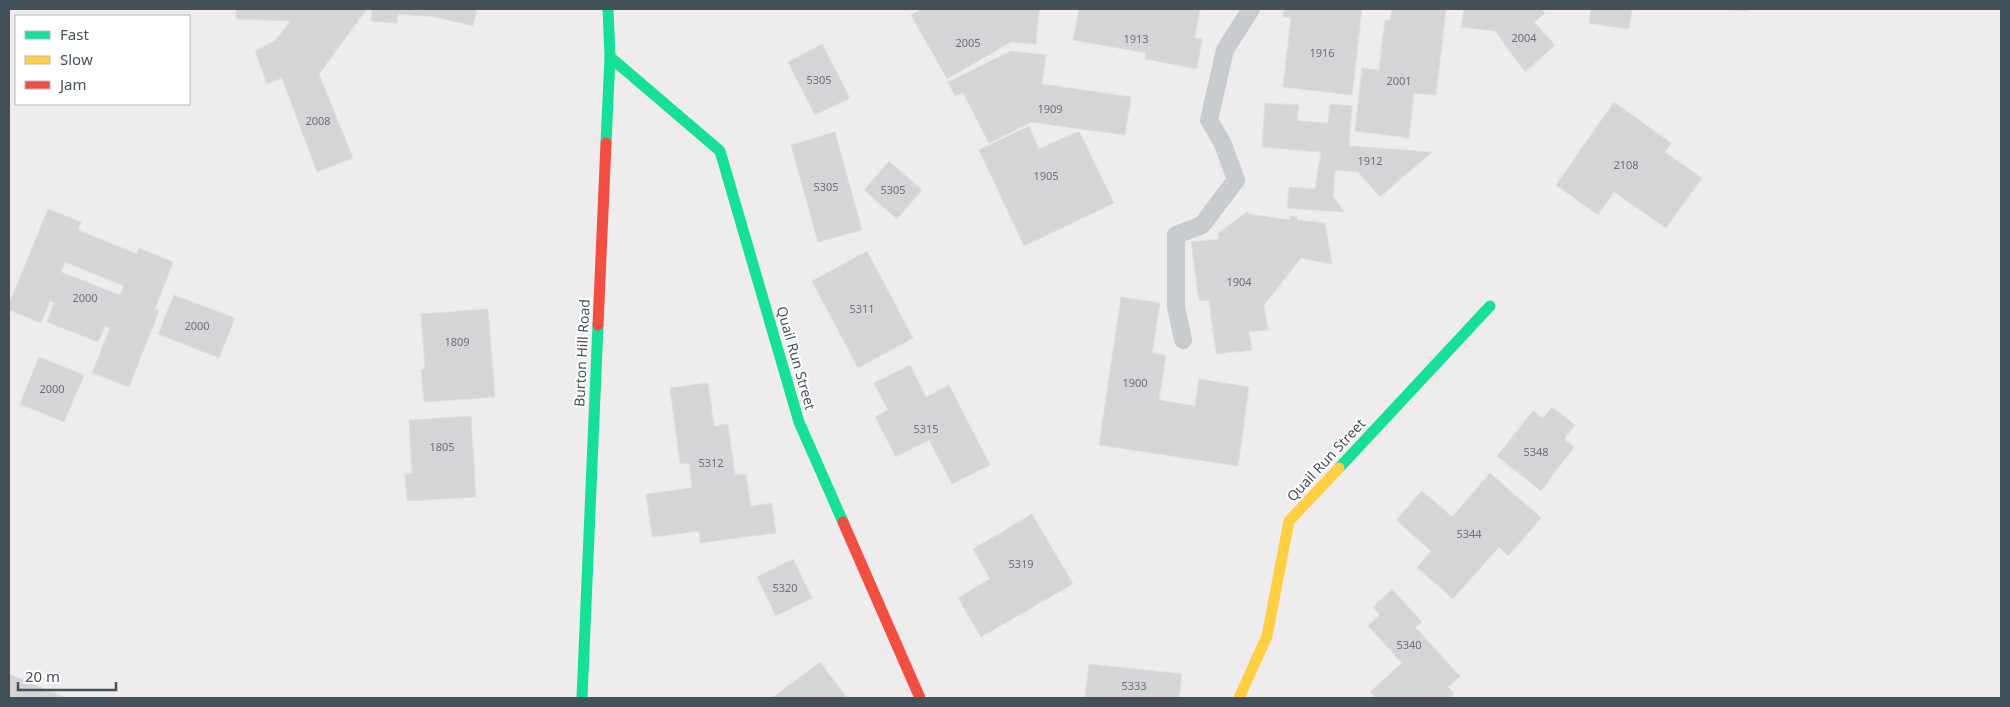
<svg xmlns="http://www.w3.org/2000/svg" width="2010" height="707" font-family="'Noto Sans',sans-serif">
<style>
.building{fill:#d5d5d7;stroke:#dfdee0;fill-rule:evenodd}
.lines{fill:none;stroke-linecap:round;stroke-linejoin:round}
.lane{stroke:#c9ccce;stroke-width:18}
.fast{stroke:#16e098;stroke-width:11}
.slow{stroke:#ffcf43;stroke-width:11}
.jam{stroke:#f24e42;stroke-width:11}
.labels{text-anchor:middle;stroke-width:4;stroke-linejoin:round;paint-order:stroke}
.number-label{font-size:11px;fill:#69737a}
.street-label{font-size:14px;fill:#43515a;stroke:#fff}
</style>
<rect width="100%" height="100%" fill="#eeeced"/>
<g class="building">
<polygon points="236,9 477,9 473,26 436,17 398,14 397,23 371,21 372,10 366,10 319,74 353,158 317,172 282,78 267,84 255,51 275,41 290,21 236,19"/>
<polygon points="922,9 1039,9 1036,44 1011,42 947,79 911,15"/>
<polygon points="1079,9 1200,9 1195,38 1202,39 1197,69 1145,59 1146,53 1073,40"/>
<polygon points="1284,9 1362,9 1352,95 1283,87 1291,18 1283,17"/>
<polygon points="1392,9 1446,9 1436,95 1414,93 1409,138 1355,131 1362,68 1379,70 1385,20 1390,21"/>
<polygon points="1464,9 1541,9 1545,13 1534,22 1555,45 1525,72 1495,31 1461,27"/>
<polygon points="1591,9 1632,9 1629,29 1589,23"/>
<polygon points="1721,9 1746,9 1746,11"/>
<polygon points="822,44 850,98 815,115 788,62"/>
<polygon points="1011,51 1046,55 1042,84 1131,97 1125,135 1031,122 989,143 963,93 955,96 948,82"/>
<polygon points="1614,102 1671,143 1665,152 1702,178 1666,228 1614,192 1598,215 1556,185"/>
<polygon points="1265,103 1299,105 1297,121 1328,123 1330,104 1352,106 1349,146 1432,152 1380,197 1358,172 1335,170 1333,196 1344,212 1287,208 1289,187 1315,189 1321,152 1262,147"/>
<polygon points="1029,126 1039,149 1079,131 1114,203 1024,246 979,150"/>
<polygon points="835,132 862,230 818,242 791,145"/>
<polygon points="889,161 922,190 897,219 864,190"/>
<path d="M 48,209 L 81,222 L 78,230 L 137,254 L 139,248 L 173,262 L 155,309 L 159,311 L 129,387 L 92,373 L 110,328 L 105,326 L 98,342 L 47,322 L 54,303 L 50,301 L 41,323 L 9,310 L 9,304 ZM 65,262 L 124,286 L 120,295 L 61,272 Z"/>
<polygon points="1247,212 1248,214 1290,220 1290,216 1297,217 1297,220 1325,223 1332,264 1301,258 1264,305 1268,330 1249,332 1252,350 1216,354 1209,300 1199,301 1191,242 1219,239 1218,233"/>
<polygon points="867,251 913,338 858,368 812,281"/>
<polygon points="174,295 235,318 219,358 158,334"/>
<polygon points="1121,297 1160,303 1152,353 1166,355 1159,400 1195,406 1199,379 1249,387 1238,466 1099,445"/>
<polygon points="488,309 495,397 424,402 421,369 425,369 421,314"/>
<polygon points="39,357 84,375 64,422 20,404"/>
<polygon points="910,365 926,397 949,385 990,465 952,484 929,440 896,457 875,417 888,410 874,383"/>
<polygon points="708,383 714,426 728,424 735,475 746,474 751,506 772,503 776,533 700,543 699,531 652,537 646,494 692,488 689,463 680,464 670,388"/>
<polygon points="1552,407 1575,425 1564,439 1574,447 1541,491 1497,456 1533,411 1543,418"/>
<polygon points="471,416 476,497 407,501 405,474 412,474 409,420"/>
<polygon points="1490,473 1541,518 1508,556 1499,547 1453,599 1417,567 1431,551 1396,520 1422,491 1452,517"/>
<polygon points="1032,514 1073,584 981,637 958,598 990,579 973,549"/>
<polygon points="793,559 812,598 776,616 757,577"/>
<polygon points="1392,589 1422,622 1415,627 1460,676 1448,687 1454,694 1449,698 1376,698 1370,692 1402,663 1368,626 1380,615 1373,607"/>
<polygon points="820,662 847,698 772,698"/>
<polygon points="1089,664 1182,674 1179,698 1085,698"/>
<polygon points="9,674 66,698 9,698"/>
</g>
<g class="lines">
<polyline class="lane" points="1183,340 1176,307 1176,235 1202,225 1236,180 1222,142 1209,120 1225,50 1251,9"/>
<g class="fast">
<polyline points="610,57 720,151 799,422 843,522"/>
<polyline points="606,143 610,57 608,9"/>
<polyline points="1339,468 1490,306"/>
<polyline points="582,698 598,325"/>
</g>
<polyline class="slow" points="1239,698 1267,636 1289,521 1339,468"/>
<g class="jam">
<polyline points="598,325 606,143"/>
<polyline points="843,522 920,698"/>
</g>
</g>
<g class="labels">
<g class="number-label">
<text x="1524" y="42">2004</text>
<text x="1136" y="43">1913</text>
<text x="968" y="47">2005</text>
<text x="1322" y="57">1916</text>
<text x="819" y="84">5305</text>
<text x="1399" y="85">2001</text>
<text x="1050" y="113">1909</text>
<text x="318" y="125">2008</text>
<text x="1370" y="165">1912</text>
<text x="1626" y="169">2108</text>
<text x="1046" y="180">1905</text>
<text x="826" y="191">5305</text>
<text x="893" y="194">5305</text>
<text x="1239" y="286">1904</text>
<text x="85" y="302">2000</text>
<text x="862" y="313">5311</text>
<text x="197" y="330">2000</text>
<text x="457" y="346">1809</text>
<text x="1135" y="387">1900</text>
<text x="52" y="393">2000</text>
<text x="926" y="433">5315</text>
<text x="442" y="451">1805</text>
<text x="1536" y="456">5348</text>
<text x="711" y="467">5312</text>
<text x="1469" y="538">5344</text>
<text x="1021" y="568">5319</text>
<text x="785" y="592">5320</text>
<text x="1409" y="649">5340</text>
<text x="1134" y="690">5333</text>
</g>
<g class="street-label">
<text transform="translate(582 353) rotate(-87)" y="5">Burton Hill Road</text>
<text transform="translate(796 358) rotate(74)" y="5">Quail Run Street</text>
<text transform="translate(1326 460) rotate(-47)" y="5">Quail Run Street</text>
</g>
</g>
<rect width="2010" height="707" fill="none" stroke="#43515a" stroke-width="20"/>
<rect x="15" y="15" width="175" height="90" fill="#ffffff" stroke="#b4b9bd"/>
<rect x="25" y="31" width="25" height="8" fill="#16e098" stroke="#b4b9bd"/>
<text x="60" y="40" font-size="15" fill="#43515a">Fast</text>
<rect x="25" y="56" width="25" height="8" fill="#ffcf43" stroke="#b4b9bd"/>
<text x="60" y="65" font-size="15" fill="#43515a">Slow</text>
<rect x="25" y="81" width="25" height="8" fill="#f24e42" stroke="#b4b9bd"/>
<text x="60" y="90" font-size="15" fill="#43515a">Jam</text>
<path d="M18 682v8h98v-8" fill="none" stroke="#43515a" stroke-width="2.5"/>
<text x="25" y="682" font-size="15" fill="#43515a" stroke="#ffffff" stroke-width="4" paint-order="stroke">20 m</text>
</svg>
